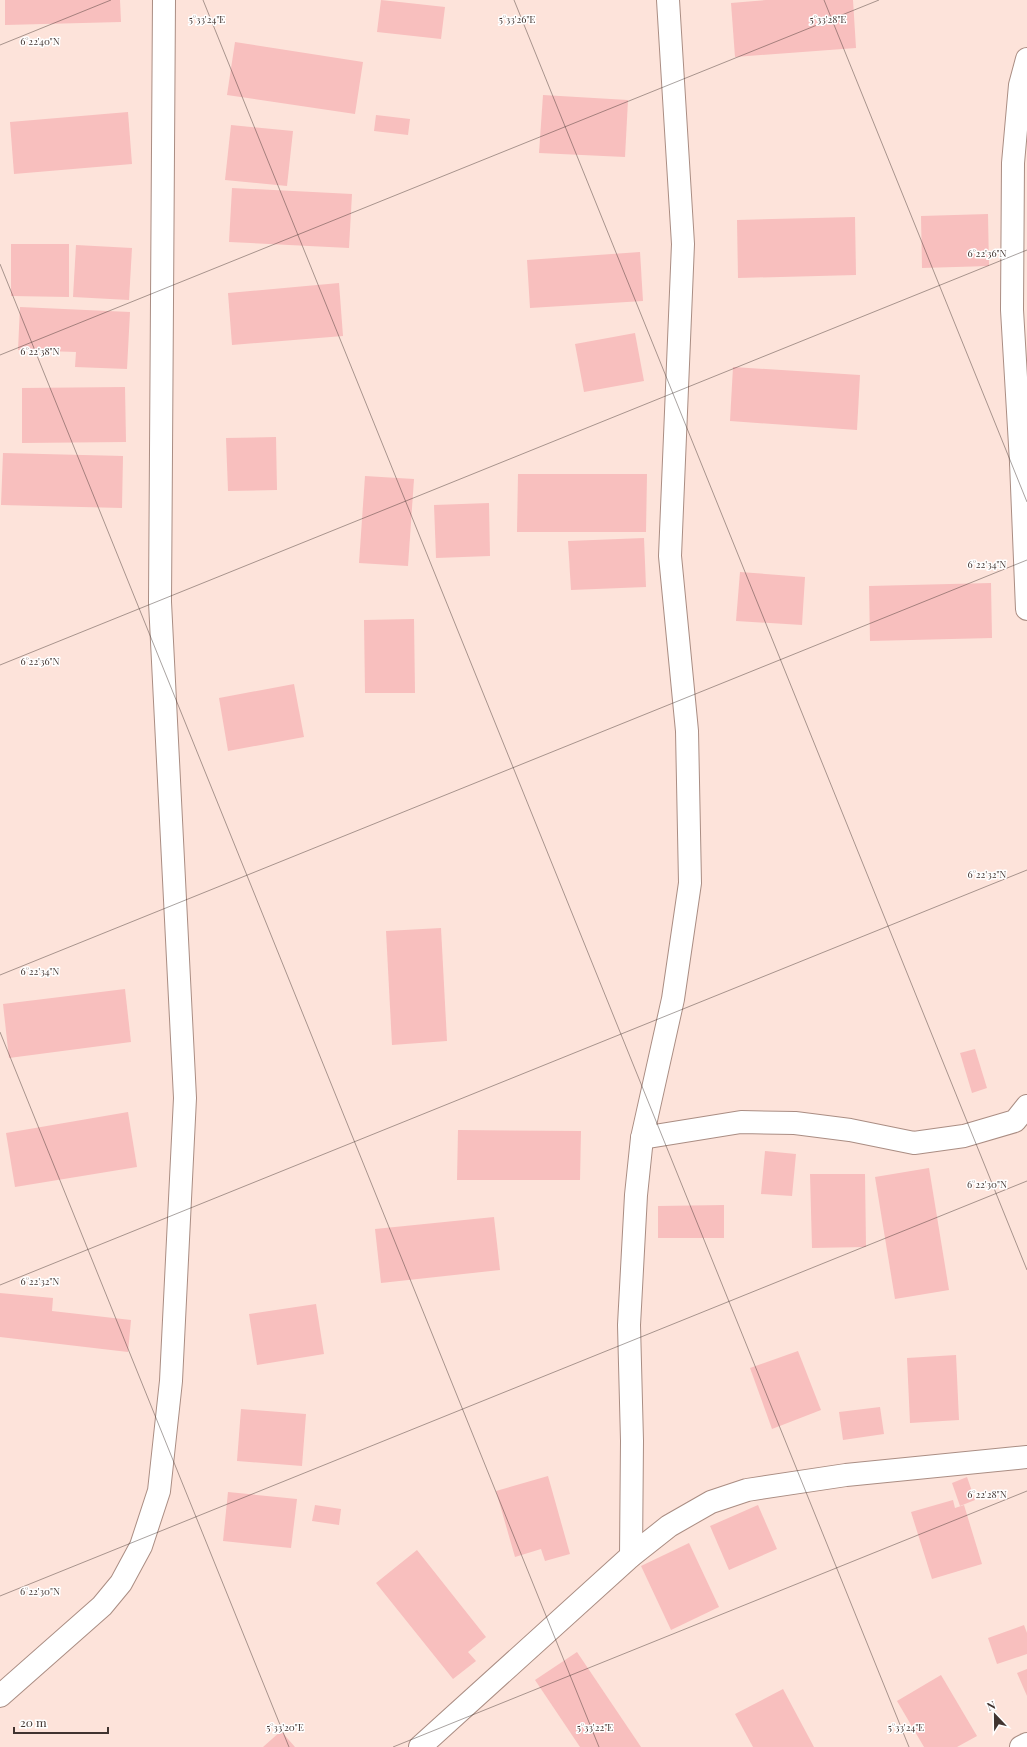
<svg xmlns="http://www.w3.org/2000/svg" width="1027" height="1747" font-family="'Playfair Display',serif">
<style>
.building{fill:#f8bfbe}
.lines{fill:none;stroke-linecap:round;stroke-linejoin:round}
.street-casing{stroke:#aa8d83;stroke-width:24}
.street{stroke:#fff;stroke-width:22}
.ticks{fill:none;stroke:#40332f;stroke-width:1;stroke-opacity:0.45}
.ticks-label{font-size:10px;text-anchor:middle;fill:#40332f;stroke:#fff;stroke-width:3;stroke-linejoin:round;paint-order:stroke}
</style>
<rect width="100%" height="100%" fill="#fde3da"/>
<g class="building">
<polygon points="5,0 120,0 121,22 5,25"/>
<polygon points="381,0 445,7 441,39 377,32"/>
<polygon points="766,0 853,0 856,48 735,57 731,3"/>
<polygon points="235,42 363,62 355,114 227,95"/>
<polygon points="543,95 628,100 625,157 539,153"/>
<polygon points="128,112 132,164 14,174 10,122"/>
<polygon points="376,115 410,119 408,135 374,131"/>
<polygon points="231,125 293,131 287,186 225,180"/>
<polygon points="232,188 352,194 349,248 229,242"/>
<polygon points="988,214 989,266 922,268 921,216"/>
<polygon points="855,217 856,275 738,278 737,220"/>
<polygon points="11,244 69,244 69,297 11,296"/>
<polygon points="76,245 132,248 129,300 73,297"/>
<polygon points="640,252 643,301 530,308 527,260"/>
<polygon points="339,283 343,336 232,345 228,293"/>
<polygon points="20,307 130,312 127,369 75,367 76,352 18,350"/>
<polygon points="635,333 644,381 584,392 575,344"/>
<polygon points="733,367 860,375 857,430 730,421"/>
<polygon points="125,387 126,442 22,443 22,388"/>
<polygon points="276,437 277,490 228,491 226,438"/>
<polygon points="3,453 123,456 122,508 1,505"/>
<polygon points="518,474 647,474 646,532 517,532"/>
<polygon points="365,476 414,479 408,566 359,563"/>
<polygon points="489,503 490,556 436,558 434,505"/>
<polygon points="644,538 646,587 571,590 568,541"/>
<polygon points="740,572 805,577 802,625 736,621"/>
<polygon points="991,583 992,638 870,641 869,586"/>
<polygon points="414,619 415,693 365,693 364,620"/>
<polygon points="294,684 304,737 228,751 219,698"/>
<polygon points="441,928 447,1041 392,1045 386,931"/>
<polygon points="125,989 131,1042 9,1058 3,1004"/>
<polygon points="975,1049 987,1088 972,1093 960,1053"/>
<polygon points="128,1112 137,1167 15,1187 6,1133"/>
<polygon points="458,1130 581,1131 580,1180 457,1180"/>
<polygon points="765,1151 796,1154 792,1196 761,1194"/>
<polygon points="929,1168 949,1290 895,1299 875,1177"/>
<polygon points="810,1174 865,1174 866,1247 812,1248"/>
<polygon points="724,1205 724,1238 658,1238 658,1206"/>
<polygon points="494,1217 500,1270 381,1283 375,1229"/>
<polygon points="0,1293 53,1298 52,1311 131,1320 128,1352 0,1337"/>
<polygon points="316,1304 324,1354 257,1365 249,1314"/>
<polygon points="798,1351 821,1410 772,1429 750,1368"/>
<polygon points="956,1355 959,1420 910,1423 907,1358"/>
<polygon points="880,1407 884,1434 843,1440 839,1412"/>
<polygon points="241,1409 306,1414 302,1466 237,1461"/>
<polygon points="548,1476 570,1554 545,1561 541,1549 515,1557 496,1491"/>
<polygon points="967,1477 975,1500 960,1506 952,1483"/>
<polygon points="228,1492 297,1499 291,1548 223,1541"/>
<polygon points="953,1500 955,1508 964,1505 982,1564 932,1579 911,1512"/>
<polygon points="315,1505 341,1509 339,1525 312,1521"/>
<polygon points="758,1505 777,1549 729,1570 710,1526"/>
<polygon points="689,1543 719,1607 671,1630 641,1566"/>
<polygon points="417,1550 486,1637 468,1652 476,1661 453,1679 376,1583"/>
<polygon points="1024,1625 1027,1633 1027,1654 997,1664 988,1638"/>
<polygon points="577,1652 641,1747 580,1747 535,1680"/>
<polygon points="1027,1669 1027,1696 1017,1673"/>
<polygon points="941,1675 977,1736 957,1747 924,1747 897,1701"/>
<polygon points="783,1689 814,1747 753,1747 735,1714"/>
<polygon points="281,1731 295,1747 263,1747"/>
</g>
<g class="lines">
<defs>
<g id="street">
<polyline points="1027,59 1020,85 1013,163 1012,310 1021,462 1027,476"/>
<polyline points="1021,462 1027,609"/>
<polyline points="642,1138 741,1122 795,1123 850,1130 914,1143 964,1136 1015,1121 1027,1106"/>
<polyline points="631,1556 632,1441 629,1325 636,1195 642,1138 673,999 690,883 687,731 670,556 683,244 668,0"/>
<polyline points="0,1696 102,1606 121,1583 141,1546 159,1491 171,1381 185,1098 160,602 164,0"/>
<polyline points="420,1747 631,1556 669,1526 711,1502 747,1490 846,1475 1027,1457"/>
<polyline points="1021,1747 1027,1744"/>
</g>
</defs>
<use href="#street" class="street-casing"/>
<use href="#street" class="street"/>
</g>
<path class="ticks" d="M 203,0 L 909,1747M 514,0 L 1027,1270M 824,0 L 1027,502M 0,45 L 111,0M 0,264 L 599,1747M 0,355 L 879,0M 0,665 L 1027,250M 0,975 L 1027,560M 0,1032 L 289,1747M 0,1285 L 1027,870M 0,1596 L 1027,1181M 393,1747 L 1027,1491"/>
<g class="ticks-label">
<text x="207" y="23">5°33'24"E</text>
<text x="517" y="23">5°33'26"E</text>
<text x="828" y="23">5°33'28"E</text>
<text x="40" y="45">6°22'40"N</text>
<text x="987" y="257">6°22'36"N</text>
<text x="40" y="355">6°22'38"N</text>
<text x="987" y="568">6°22'34"N</text>
<text x="40" y="665">6°22'36"N</text>
<text x="987" y="878">6°22'32"N</text>
<text x="40" y="975">6°22'34"N</text>
<text x="987" y="1188">6°22'30"N</text>
<text x="40" y="1285">6°22'32"N</text>
<text x="987" y="1498">6°22'28"N</text>
<text x="40" y="1595">6°22'30"N</text>
<text x="285" y="1731">5°33'20"E</text>
<text x="595" y="1731">5°33'22"E</text>
<text x="906" y="1731">5°33'24"E</text>
</g>
<g transform="translate(995 1715) rotate(338)" stroke="#ffffff" stroke-width="3" paint-order="stroke">
<path d="M0-3L7 15L0 10L-7 15Z" fill="#40332f"/>
<text y="-6" font-size="11" font-weight="bold" text-anchor="middle" fill="#40332f">N</text>
</g>
<path d="M14 1727v6h94v-6" fill="none" stroke="#40332f" stroke-width="2"/>
<text x="20" y="1727" font-size="12" fill="#40332f" stroke="#ffffff" stroke-width="3" paint-order="stroke">20 m</text>
</svg>
